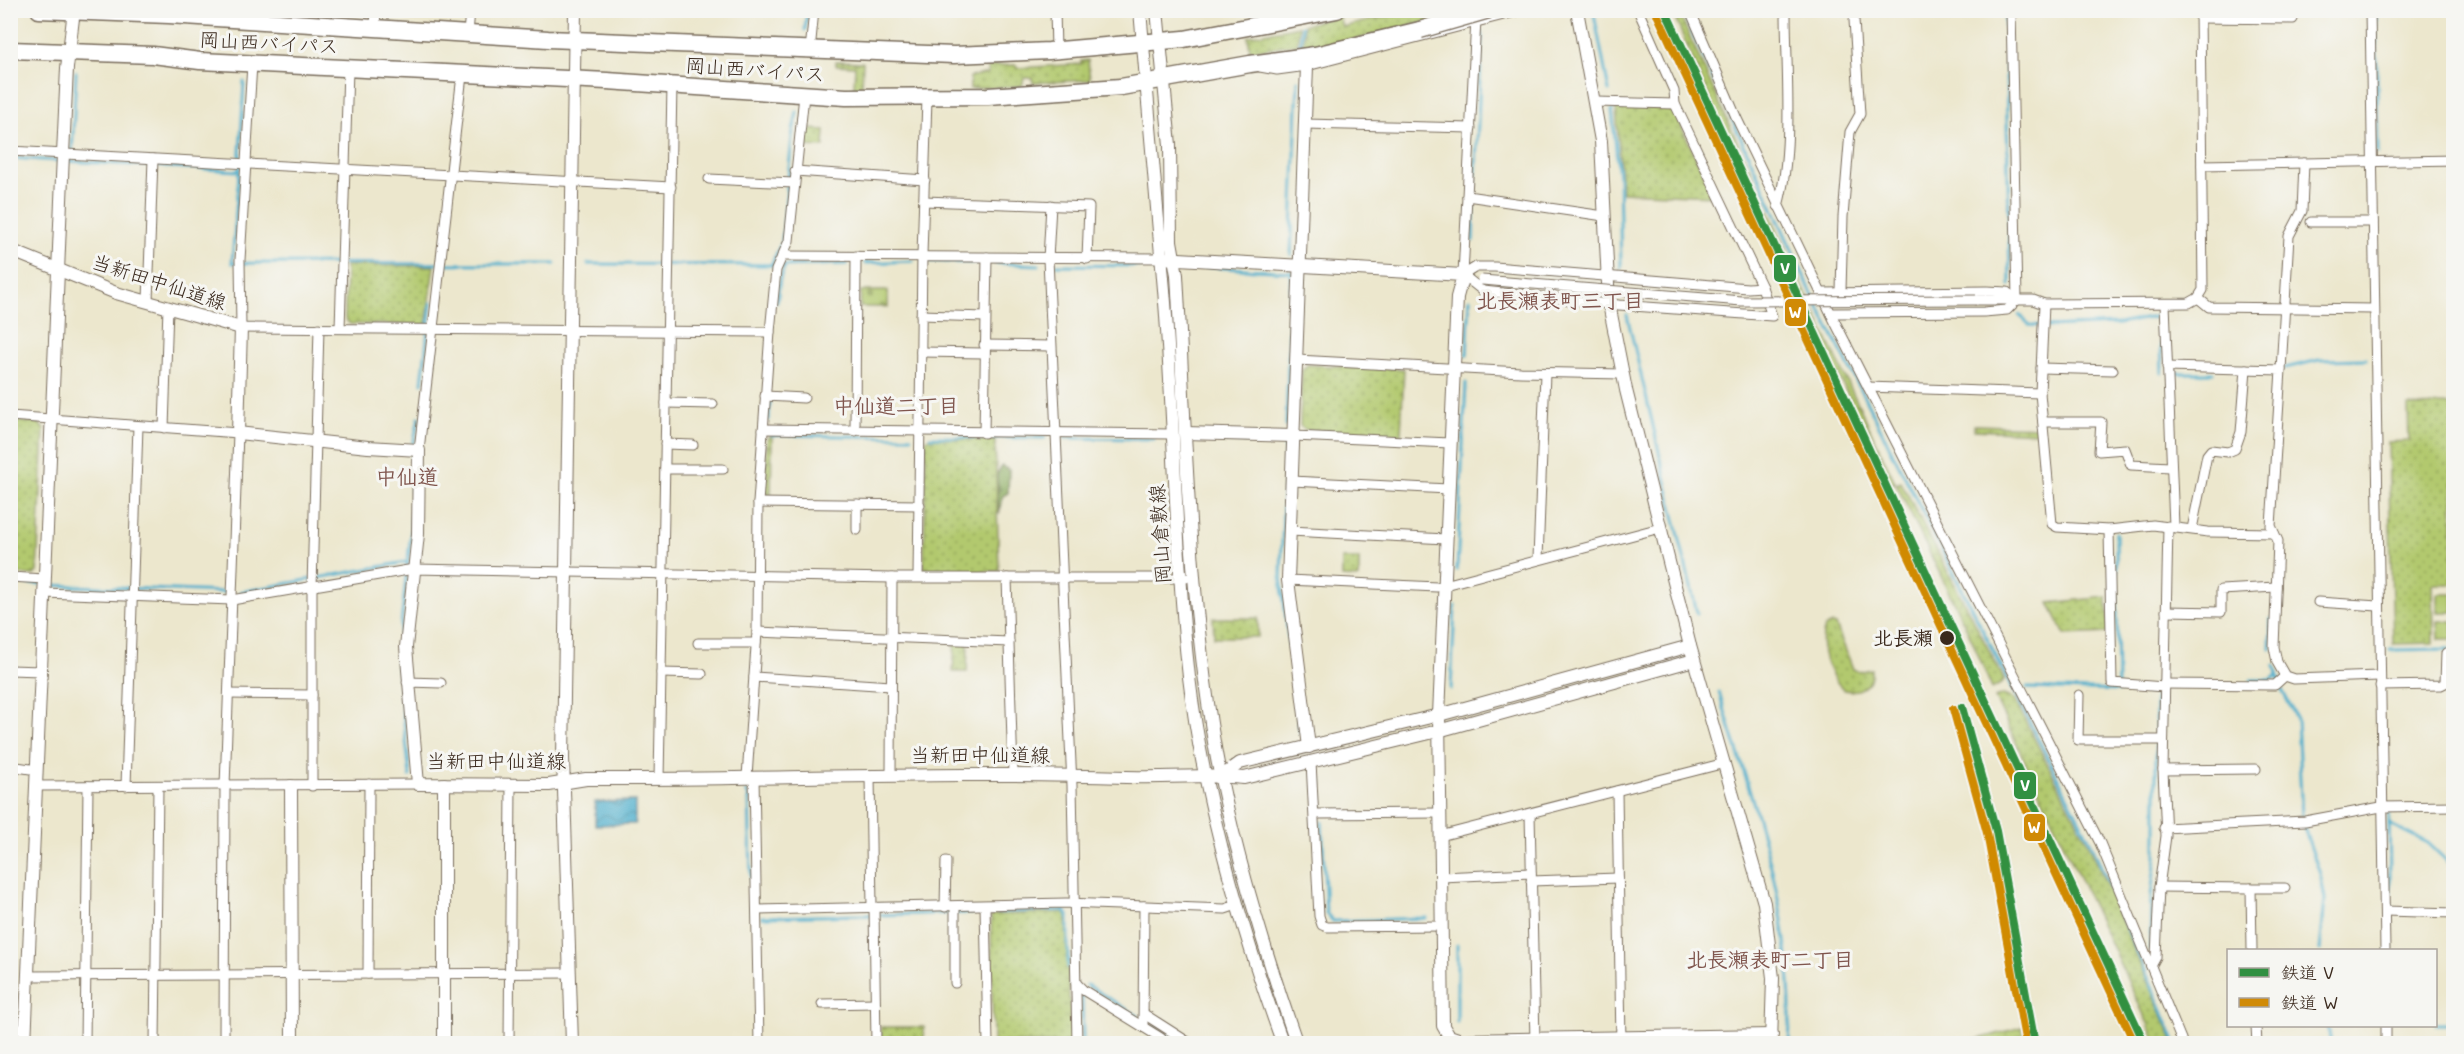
<svg xmlns="http://www.w3.org/2000/svg" width="2464" height="1054" font-family="Mali,'Klee One',sans-serif">
<style>
.grass{fill:url(#grass-dots);stroke:#767a46;stroke-width:1.5}
.forest{fill:url(#forest-firs);stroke:#646c40;stroke-width:1.5}
.cemetery{fill:url(#cemetery-stones);stroke:#767a46;stroke-width:1.5}
.garden{fill:url(#garden-furrows);stroke:#767a46;stroke-width:1.5}
.pitch{fill:#b2c96e;stroke:#767a46;stroke-width:1.5}
.water{fill:url(#water-waves);stroke:#446c75;stroke-width:1.5}
.lines{fill:none;stroke-linecap:round;stroke-linejoin:round}
.stream{stroke:#4daecc;stroke-width:3}
.street-casing{stroke:#796c5b;stroke-width:11}
.secondary-casing{stroke:#796c5b;stroke-width:14}
.highway-casing{stroke:#796c5b;stroke-width:19}
.street{stroke:#fff;stroke-width:9}
.secondary{stroke:#fff;stroke-width:12}
.highway{stroke:#fff;stroke-width:16}
.street-bridge-casing{stroke:#796c5b;stroke-width:11;stroke-linecap:butt}
.highway-bridge-casing{stroke:#796c5b;stroke-width:19;stroke-linecap:butt}
.street-bridge{stroke:#fff;stroke-width:9}
.highway-bridge{stroke:#fff;stroke-width:16}
.rail-1-casing{stroke:#f6f6f2;stroke-width:12}
.rail-2-casing{stroke:#f6f6f2;stroke-width:12}
.rail-1{stroke:#319041;stroke-width:8}
.rail-2{stroke:#d08a06;stroke-width:8}
.stop-dot{fill:#3b2a1e;stroke:#f6f6f2;stroke-width:2}
.labels{text-anchor:middle;stroke-width:6;stroke-linejoin:round;paint-order:stroke}
.street-label{font-size:20px;fill:#3b2a1e;stroke:#f6f6f2}
.stop-label{font-size:20px;font-weight:bold;fill:#3b2a1e;stroke:#f6f6f2;text-anchor:end}
.neighbourhood-label{font-size:21px;font-weight:bold;fill:#80564e;stroke:#f6f6f2}
.line-badge{stroke:#f6f6f2;stroke-width:2}
.badge-label{font-size:16px;text-anchor:middle;font-weight:bold;fill:#fff}
</style>
<defs>
<pattern id="grass-dots" width="8" height="8" patternUnits="userSpaceOnUse" patternTransform="scale(1.5)"><rect width="8" height="8" fill="#b2c96e"/><path d="M2 2h.1M6 6h.1" fill="none" stroke="#92a35a" stroke-width="1.8" stroke-linecap="round"/></pattern>
<pattern id="forest-firs" width="22" height="20" patternUnits="userSpaceOnUse" patternTransform="scale(1.5)"><rect width="22" height="20" fill="#8dad61"/><path d="M5 1l3.5 6h-7zM16 11l3.5 6h-7z" fill="#748d4f"/></pattern>
<pattern id="cemetery-stones" width="16" height="16" patternUnits="userSpaceOnUse" patternTransform="scale(1.5)"><rect width="16" height="16" fill="#b2c96e"/><path d="M2 7V4a2 2 0 0 1 4 0v3zM10 15v-3a2 2 0 0 1 4 0v3z" fill="#92a35a"/></pattern>
<pattern id="garden-furrows" width="10" height="10" patternUnits="userSpaceOnUse" patternTransform="scale(1.5)"><rect width="10" height="10" fill="#b2c96e"/><path d="M-1 1l2-2M0 10L10 0M9 11l2-2" fill="none" stroke="#92a35a"/></pattern>
<pattern id="water-waves" width="16" height="10" patternUnits="userSpaceOnUse" patternTransform="scale(1.5)"><rect width="16" height="10" fill="#4daecc"/><path d="M0 5q4-4 8 0t8 0" fill="none" stroke="#418ea5"/></pattern>
</defs>
<rect width="100%" height="100%" fill="#f6f6f2"/>
<filter id="ink" filterUnits="userSpaceOnUse"><feTurbulence type="fractalNoise" baseFrequency=".0167" numOctaves="2"/><feDisplacementMap in="SourceGraphic" scale="12" xChannelSelector="R" yChannelSelector="G"/><feConvolveMatrix kernelMatrix="1 2 1 2 8 2 1 2 1" color-interpolation-filters="sRGB"/></filter>
<filter id="wash" filterUnits="userSpaceOnUse"><feTurbulence type="fractalNoise" baseFrequency=".008" numOctaves="4" result="noise"/><feDisplacementMap in="SourceGraphic" scale="24" xChannelSelector="R" yChannelSelector="G"/><feGaussianBlur stdDeviation="1.35" result="paint"/><feColorMatrix in="noise" values="0 0 0 0 0 0 0 0 0 0 0 0 0 0 0 0 0 1.4 0 .05"/><feComposite in="paint" operator="in"/></filter>
<g filter="url(#wash)">
<rect width="100%" height="100%" fill="#ece7cd"/>
<g class="grass">
<polygon points="1410,11 1470,11 1316,49 1303,49 1304,25 1339,15 1342,27"/>
<polygon points="1672,11 1678,11 1798,277 1895,482 1890,485 1726,136"/>
<polygon points="1299,26 1297,47 1294,44 1250,51 1248,36"/>
<polygon points="1088,60 1090,80 1033,83 1032,78 1024,78 1022,86 970,89 970,77 988,73 988,66 1016,65 1017,68 1081,64 1081,61"/>
<polygon points="836,61 863,62 862,87 854,87 855,66 836,65"/>
<polygon points="1616,107 1666,108 1675,113 1714,196 1622,192"/>
<polygon points="805,129 825,130 824,147 805,146"/>
<polygon points="346,265 434,266 426,325 350,324 345,319"/>
<polygon points="1307,365 1404,369 1401,434 1305,430 1300,426 1302,370"/>
<polygon points="2453,405 2453,584 2433,584 2434,643 2393,644 2388,442 2409,441 2408,406"/>
<polygon points="11,421 39,423 44,430 37,572 34,575 11,574"/>
<polygon points="1974,425 2040,427 2041,433 1974,430"/>
<polygon points="929,438 995,440 999,571 928,573 924,568 926,440"/>
<polygon points="1901,482 2004,679 2002,683 1992,689 1972,640 1896,484"/>
<polygon points="1342,559 1359,559 1359,578 1342,577"/>
<polygon points="2107,597 2108,633 2065,635 2049,603"/>
<polygon points="1213,618 1258,618 1258,637 1214,637"/>
<path d="M 1832,624 L 1836,625 L 1853,669 L 1859,672 L 1871,669 C 1873,686 1860,693 1844,690 C 1829,676 1817,647 1825,627 Z"/>
<polygon points="955,641 968,642 967,672 953,672"/>
<polygon points="2003,695 2014,699 2090,847 2174,1043 2157,1043 1995,698"/>
<polygon points="1063,912 1066,915 1071,1043 993,1043 991,915"/>
<rect x="881" y="1027" width="43" height="16"/>
<polygon points="2022,1027 2026,1043 1964,1043"/>
</g>
<polygon class="forest" points="1002,466 1009,470 1008,493 1003,496 999,514 997,474"/>
<polygon class="cemetery" points="861,291 888,291 888,307 860,307"/>
<polygon class="garden" points="769,436 772,436 771,497 765,494 767,439"/>
<g class="pitch">
<rect x="2438" y="594" width="15" height="18"/>
<polygon points="2438,621 2453,621 2453,639 2439,639"/>
</g>
<polygon class="water" points="635,801 635,824 595,825 595,802"/>
<g class="lines">
<g class="stream">
<polyline points="1682,10 1814,298"/>
<polyline points="2005,10 2010,285"/>
<polyline points="2376,10 2378,153"/>
<polyline points="1594,14 1609,91"/>
<polyline points="805,30 807,10"/>
<polyline points="1300,49 1302,26"/>
<polyline points="1612,110 1619,177 1621,267"/>
<polyline points="72,154 76,72"/>
<polyline points="10,158 59,161"/>
<polyline points="66,161 239,171 232,263 555,264"/>
<polyline points="239,171 244,82"/>
<polyline points="1475,188 1482,33"/>
<polyline points="1473,241 1474,206"/>
<polyline points="1291,255 1298,80"/>
<polyline points="931,261 978,263"/>
<polyline points="865,263 913,261"/>
<polyline points="995,263 1039,265"/>
<polyline points="588,264 774,265"/>
<polyline points="771,265 782,242 792,136 797,112"/>
<polyline points="1057,265 1142,266"/>
<polyline points="781,266 847,264"/>
<polyline points="1194,266 1291,272 1286,426"/>
<polyline points="777,302 780,278 785,266"/>
<polyline points="1817,304 2092,845 2176,1044"/>
<polyline points="1627,315 1697,613"/>
<polyline points="2019,315 2030,325 2040,326"/>
<polyline points="2047,327 2118,324 2160,316 2162,373"/>
<polyline points="1467,355 1470,299"/>
<polyline points="2285,368 2319,360 2366,359"/>
<polyline points="2173,373 2213,373"/>
<polyline points="2273,374 2276,374 2275,398"/>
<polyline points="422,383 431,303"/>
<polyline points="769,420 770,398"/>
<polyline points="772,435 911,437"/>
<polyline points="930,437 1045,438"/>
<polyline points="1065,438 1154,439"/>
<polyline points="1217,440 1285,443 1281,578 1300,732"/>
<polyline points="413,445 419,417"/>
<polyline points="2268,506 2271,461"/>
<polyline points="2116,533 2118,691"/>
<polyline points="1457,570 1466,383"/>
<polyline points="10,583 40,584"/>
<polyline points="47,585 225,592"/>
<polyline points="240,592 406,562"/>
<polyline points="2270,648 2271,619"/>
<polyline points="2390,650 2454,649"/>
<polyline points="2275,666 2281,688 2297,719 2302,818"/>
<polyline points="2251,680 2271,680 2277,675"/>
<polyline points="2027,688 2152,692 2156,696 2156,857 2151,895 2150,949"/>
<polyline points="1451,689 1455,606"/>
<path d="M 1719,692 C 1755,811 1797,917 1789,1044"/>
<polyline points="410,776 397,660 411,533 412,452"/>
<polyline points="1320,778 1321,806"/>
<polyline points="746,791 749,797 752,916"/>
<polyline points="2389,812 2391,950"/>
<polyline points="1322,822 1326,913 1333,921 1426,918"/>
<polyline points="2389,824 2428,843 2454,868"/>
<polyline points="2303,825 2320,874 2325,899 2320,950"/>
<polyline points="997,912 1064,910 1068,915 1068,967"/>
<polyline points="762,917 973,913"/>
<polyline points="1457,945 1457,1022"/>
<polyline points="1087,985 1138,1016"/>
<polyline points="1082,994 1083,1044"/>
<polyline points="2436,1024 2454,1024"/>
<polyline points="1154,1026 1180,1044"/>
<polyline points="2328,1026 2331,1044"/>
</g>
</g>
</g>
<g filter="url(#ink)">
<g class="lines">
<defs>
<g id="street">
<polyline points="1055,10 1056,50"/>
<polyline points="1690,10 1737,119 1836,324 2100,843 2183,1044"/>
<polyline points="2370,10 2385,950"/>
<polyline points="2200,18 2293,19"/>
<polyline points="375,28 376,10"/>
<polyline points="468,34 470,10"/>
<polyline points="810,51 814,10"/>
<polyline points="252,64 240,260 241,328 770,332"/>
<polyline points="1260,67 1277,70 1307,66 1523,10"/>
<polyline points="1596,102 1675,104"/>
<polyline points="1305,124 1471,128"/>
<polyline points="10,151 671,187"/>
<polyline points="2202,165 2454,160"/>
<polyline points="795,171 925,180"/>
<polyline points="709,179 794,183"/>
<polyline points="1467,196 1604,216"/>
<polyline points="924,201 1089,207 1087,259"/>
<polyline points="1051,205 1048,259 1072,785 1077,1044"/>
<path d="M 1778,206 C 1794,150 1786,70 1786,10"/>
<polyline points="2311,222 2373,222"/>
<path d="M 782,256 C 908,256 1034,258 1161,258"/>
<polyline points="1463,275 1483,291 1619,305 1772,316 1762,287 1675,104 1674,91 1638,10"/>
<polyline points="1463,275 1476,267 1495,267 1748,288 1762,287"/>
<polyline points="1463,275 1476,19"/>
<polyline points="1841,291 1843,217 1850,132 1860,114 1854,20"/>
<polyline points="1822,293 1987,291 2007,292 2017,300"/>
<polyline points="2198,298 2209,307 2374,309"/>
<polyline points="1976,300 2033,300 2044,304 2189,303 2198,298 2203,290 2200,10"/>
<polyline points="148,301 153,159"/>
<polyline points="2044,304 2040,393 2052,524 2057,527 2109,530 2153,525 2208,532 2274,533"/>
<polyline points="2165,304 2174,526"/>
<polyline points="1832,313 1984,312 2007,310 2017,300 2011,10"/>
<polyline points="921,315 985,317"/>
<polyline points="340,328 348,69"/>
<polyline points="984,345 1051,346"/>
<polyline points="921,352 984,353"/>
<polyline points="1297,360 1521,372 1623,374"/>
<polyline points="2167,367 2281,370 2271,526 2278,541 2274,647 2277,662 2285,676 2294,679 2379,676"/>
<polyline points="2041,368 2113,370"/>
<polyline points="2281,370 2289,236 2302,211 2304,163"/>
<polyline points="1868,387 2040,393"/>
<polyline points="765,396 804,398"/>
<polyline points="666,403 713,404"/>
<polyline points="10,416 238,433 225,786 224,1044"/>
<polyline points="2043,422 2101,422 2099,451 2125,449 2131,465 2170,467"/>
<polyline points="164,428 168,307"/>
<polyline points="763,429 1172,434"/>
<polyline points="855,431 856,256"/>
<polyline points="984,433 987,257"/>
<polyline points="1294,436 1450,443"/>
<polyline points="665,444 693,445"/>
<polyline points="419,450 462,75"/>
<polyline points="665,469 723,469"/>
<polyline points="1292,481 1448,489"/>
<polyline points="758,503 920,505"/>
<polyline points="2192,529 2207,455 2211,450 2228,452 2235,449 2241,432 2246,369"/>
<polyline points="857,530 857,504"/>
<polyline points="2109,530 2112,683 2164,687"/>
<polyline points="1290,531 1446,539"/>
<polyline points="1538,559 1545,373"/>
<polyline points="10,577 44,579"/>
<polyline points="918,577 922,255 927,98"/>
<polyline points="1007,578 1013,774"/>
<polyline points="1288,580 1437,587 1660,528"/>
<polyline points="44,593 232,600 414,569 892,578 1186,578"/>
<polyline points="2318,602 2378,606"/>
<polyline points="2166,611 2221,612 2221,590 2276,587"/>
<polyline points="757,632 1009,642"/>
<polyline points="698,643 756,643"/>
<polyline points="10,670 41,671"/>
<polyline points="661,673 702,674"/>
<polyline points="754,677 891,686"/>
<polyline points="407,682 441,683"/>
<polyline points="2164,684 2275,685 2285,676"/>
<polyline points="2380,686 2441,685 2445,683 2446,653"/>
<polyline points="229,694 312,695"/>
<polyline points="2079,695 2078,740 2163,740"/>
<polyline points="1311,762 1319,916 1322,925 1327,927 1442,926"/>
<polyline points="10,766 37,770"/>
<polyline points="2163,770 2256,769"/>
<polyline points="891,775 892,578"/>
<polyline points="870,776 872,908"/>
<polyline points="747,777 757,632 758,503 770,332 776,270 789,241 804,95"/>
<polyline points="754,777 759,1044"/>
<polyline points="659,779 672,85"/>
<polyline points="36,786 418,784"/>
<polyline points="126,786 138,426"/>
<polyline points="312,786 312,587 319,328"/>
<polyline points="1617,791 1621,1044"/>
<polyline points="1315,814 1439,813"/>
<polyline points="1530,814 1535,1042"/>
<polyline points="2164,828 2305,821 2381,807 2454,806"/>
<polyline points="1440,836 1725,763"/>
<polyline points="1441,877 1531,873"/>
<polyline points="1531,881 1618,878"/>
<polyline points="2159,887 2251,888 2252,950"/>
<polyline points="2251,888 2285,888"/>
<polyline points="985,906 988,1044"/>
<polyline points="945,907 946,861"/>
<polyline points="874,908 876,1044"/>
<polyline points="757,910 1066,903 1225,909 1237,905"/>
<polyline points="2385,911 2454,913"/>
<polyline points="2151,966 2156,957 2159,887 2166,836 2163,770 2168,526"/>
<polyline points="368,974 369,784"/>
<polyline points="28,976 569,973"/>
<polyline points="955,983 955,907"/>
<polyline points="1076,983 1083,990 1161,1038 1161,1044"/>
<polyline points="822,1004 875,1003"/>
<polyline points="1144,1014 1191,1044"/>
<polyline points="1143,1026 1144,906"/>
<polyline points="2256,1026 2257,1044"/>
<polyline points="2386,1026 2386,1044"/>
<polyline points="10,1029 25,1029"/>
<polyline points="85,1044 88,786"/>
<polyline points="155,1044 158,786"/>
<polyline points="509,1044 511,784"/>
</g>
<g id="secondary">
<path d="M 1140,10 C 1147,100 1155,189 1163,278 C 1175,411 1174,545 1189,677 C 1204,802 1240,926 1283,1044"/>
<path d="M 1157,10 L 1170,145 L 1171,241 L 1177,275 C 1186,431 1188,588 1214,742 C 1231,841 1264,949 1297,1044"/>
<polyline points="1577,10 1601,141 1609,304 1626,390 1690,646 1764,903 1773,978 1771,1044"/>
<polyline points="1307,66 1288,580 1309,747"/>
<path d="M 10,250 L 116,293 L 241,328 L 238,433 L 368,447 L 419,450 L 418,534 L 406,647 L 418,784 L 549,785 L 586,779 C 766,780 946,771 1126,777 C 1165,778 1205,774 1244,778 L 1438,731 L 1694,660"/>
<polyline points="1161,258 1463,275 1457,297 1439,715 1443,1026 1449,1036 1461,1040 1772,1035"/>
<polyline points="1185,433 1294,436"/>
<polyline points="1222,776 1240,763 1439,715 1690,646"/>
<polyline points="291,786 292,1044"/>
<polyline points="25,1044 63,154 67,68 74,10"/>
<polyline points="444,1044 444,784"/>
<polyline points="572,1044 563,758 575,10"/>
</g>
<g id="highway">
<polyline points="39,10 169,15 548,39 954,55 1049,51 1184,39 1337,10"/>
<polyline points="10,50 153,55 200,61 607,81 846,97 988,96 1121,87 1250,64 1315,55 1420,30"/>
</g>
</defs>
<use href="#street" class="street-casing"/>
<use href="#secondary" class="secondary-casing"/>
<use href="#highway" class="highway-casing"/>
<use href="#street" class="street"/>
<use href="#secondary" class="secondary"/>
<use href="#highway" class="highway"/>
<defs>
<polyline id="street-bridge" points="1482,280 1742,301 1976,300"/>
<polyline id="highway-bridge" points="1420,30 1489,10"/>
</defs>
<use href="#street-bridge" class="street-bridge-casing"/>
<use href="#highway-bridge" class="highway-bridge-casing"/>
<use href="#street-bridge" class="street-bridge"/>
<use href="#highway-bridge" class="highway-bridge"/>
<defs>
<g id="rail-1">
<polyline points="1665,10 2145,1044"/>
<polyline points="1962,707 1996,831 2035,1044"/>
</g>
<g id="rail-2">
<polyline points="1657,14 2135,1044"/>
<polyline points="1953,709 1987,833 2026,1044"/>
</g>
</defs>
<use href="#rail-1" class="rail-1-casing"/>
<use href="#rail-2" class="rail-2-casing"/>
<use href="#rail-1" class="rail-1"/>
<use href="#rail-2" class="rail-2"/>
</g>
</g>
<circle class="stop-dot" cx="1947" cy="638" r="8"/>
<g class="labels">
<g class="street-label">
<text transform="translate(269 43) rotate(3)" y="7">岡山西バイパス</text>
<text transform="translate(755 70) rotate(4)" y="7">岡山西バイパス</text>
<text transform="translate(159 282) rotate(18)" y="7">当新田中仙道線</text>
<text transform="translate(1160 534) rotate(-94)" y="7">岡山倉敷線</text>
<text x="980" y="762">当新田中仙道線</text>
<text x="496" y="768">当新田中仙道線</text>
</g>
<g class="stop-label">
<text x="1933" y="645">北長瀬</text>
</g>
<g class="neighbourhood-label">
<text x="1560" y="308">北長瀬表町三丁目</text>
<text x="896" y="413">中仙道二丁目</text>
<text x="407" y="484">中仙道</text>
<text x="1770" y="967">北長瀬表町二丁目</text>
</g>
</g>
<g class="line-badge">
<rect x="1773" y="254" width="24" height="29" rx="6" fill="#319041"/>
<rect x="1784" y="298" width="23" height="29" rx="6" fill="#d08a06"/>
<rect x="2013" y="771" width="24" height="29" rx="6" fill="#319041"/>
<rect x="2023" y="813" width="23" height="29" rx="6" fill="#d08a06"/>
</g>
<g class="badge-label">
<text x="1785" y="274">V</text>
<text x="1795" y="318">W</text>
<text x="2025" y="791">V</text>
<text x="2034" y="833">W</text>
</g>
<rect width="2464" height="1054" fill="none" stroke="#f6f6f2" stroke-width="36"/>
<rect x="2227" y="949" width="210" height="78" fill="#f6f6f2" stroke="#aba49d" stroke-width="1.5"/>
<rect x="2239" y="968" width="30" height="9" fill="#319041" stroke="#aba49d" stroke-width="1.5"/>
<text x="2281" y="979" font-size="18" fill="#3b2a1e">鉄道 V</text>
<rect x="2239" y="998" width="30" height="9" fill="#d08a06" stroke="#aba49d" stroke-width="1.5"/>
<text x="2281" y="1009" font-size="18" fill="#3b2a1e">鉄道 W</text>
</svg>
